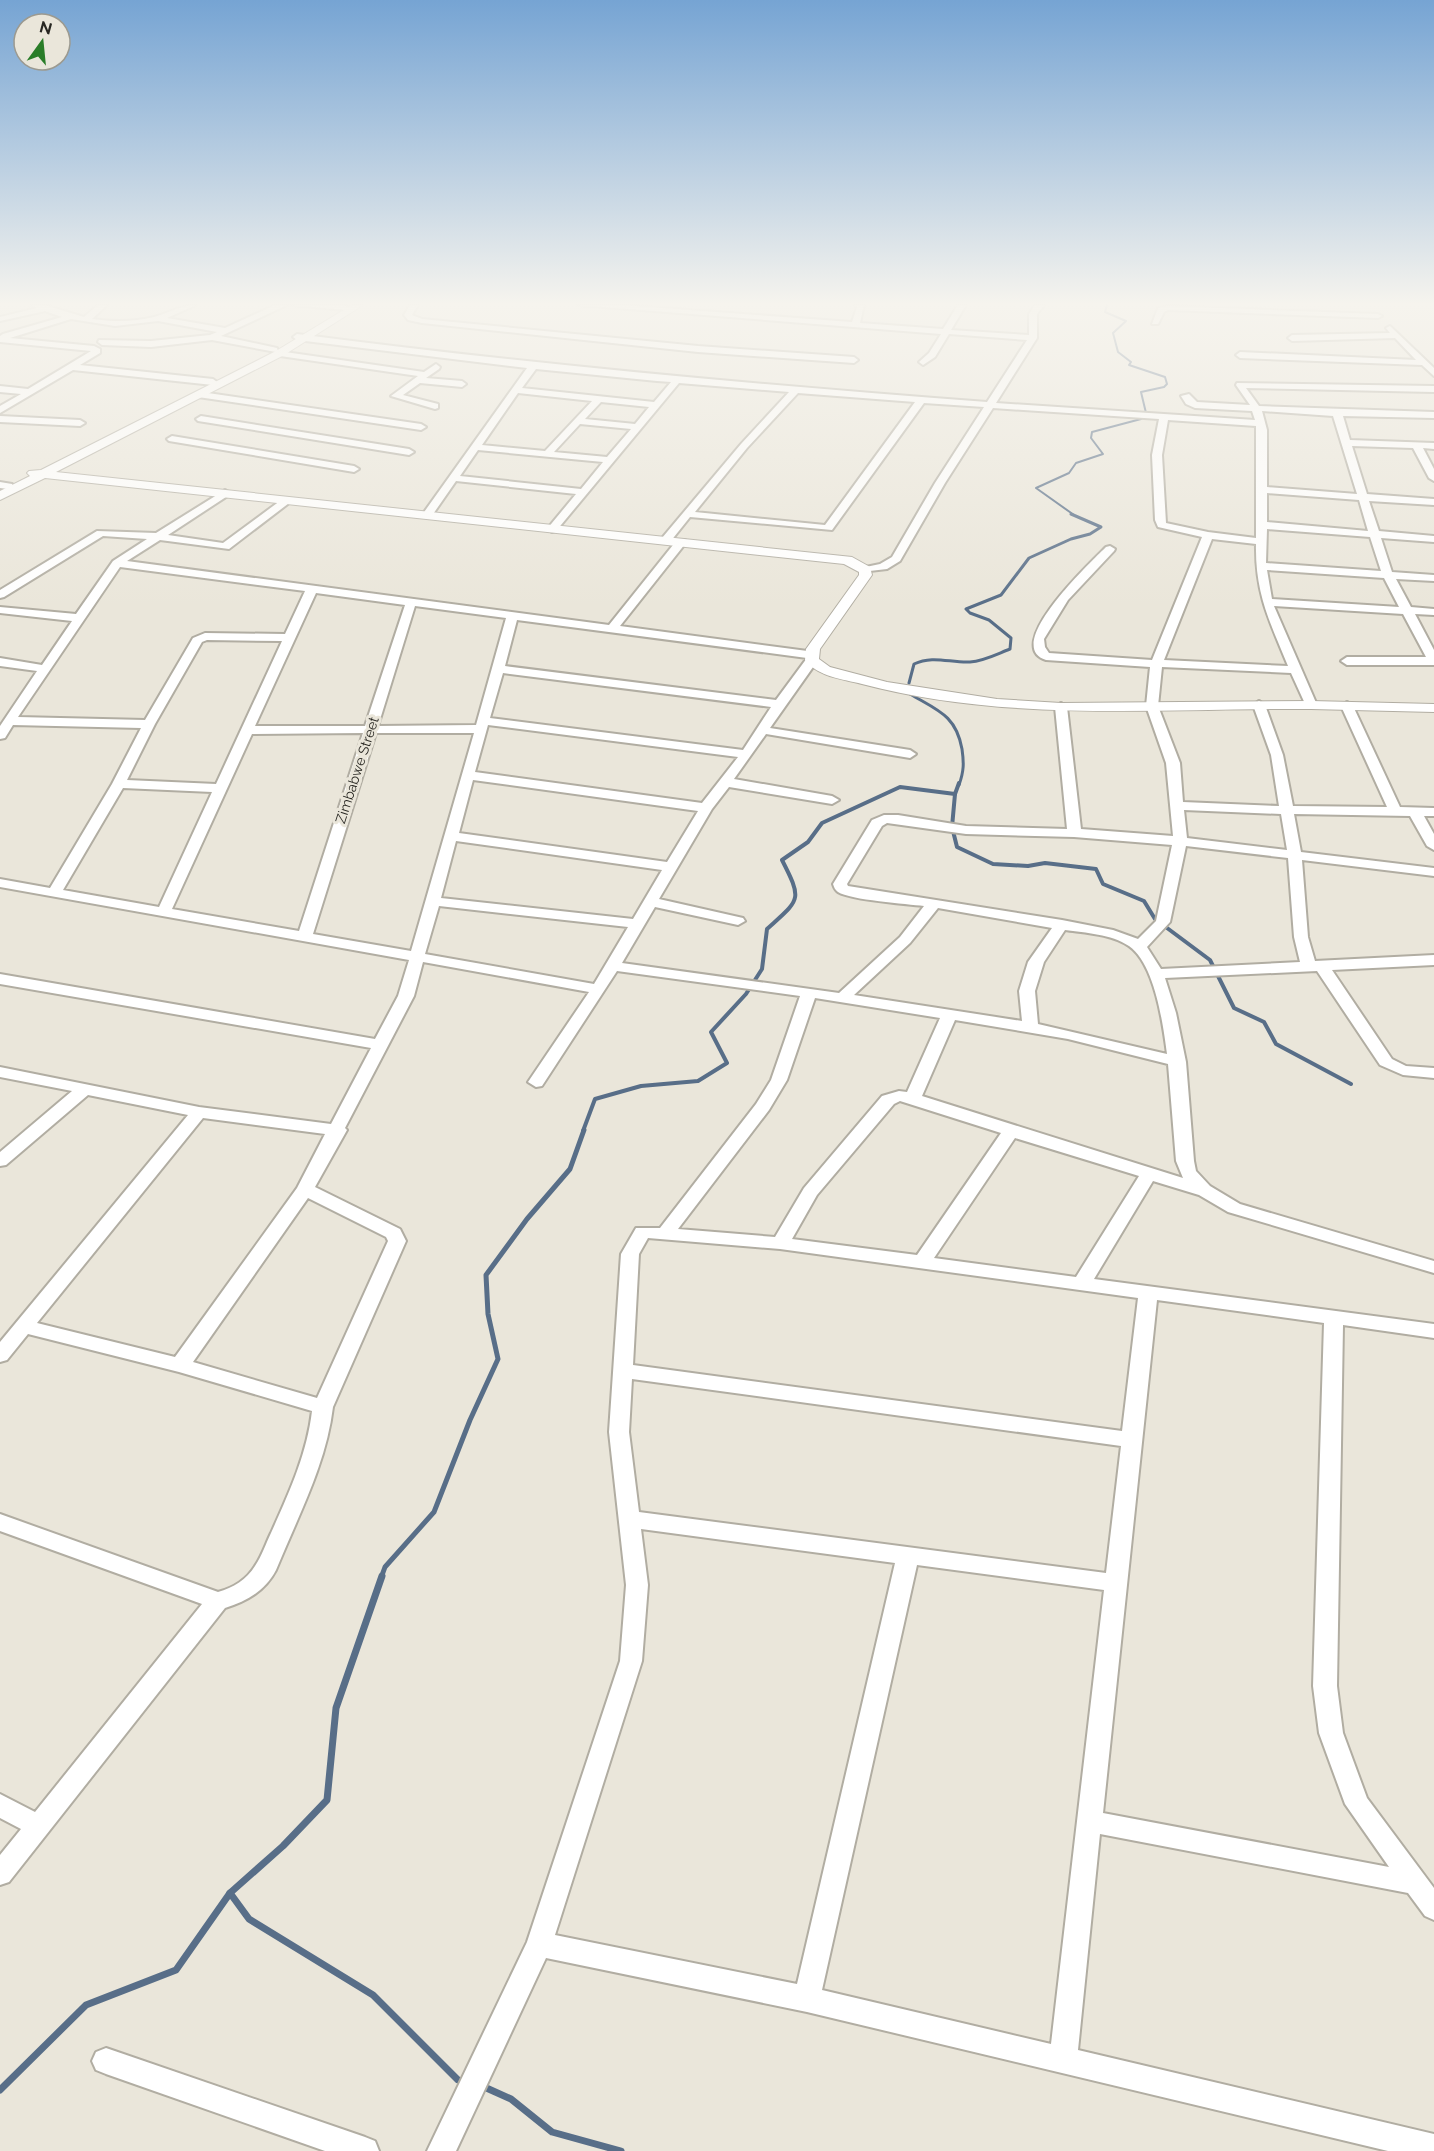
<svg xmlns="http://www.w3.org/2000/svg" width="1434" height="2151" font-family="Raleway,sans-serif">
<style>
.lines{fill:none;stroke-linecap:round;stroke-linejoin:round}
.stream-far4{stroke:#586e88;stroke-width:2}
.stream-far3{stroke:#586e88;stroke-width:3}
.stream-far2{stroke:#586e88;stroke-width:4}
.stream-far1{stroke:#586e88;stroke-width:5}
.stream{stroke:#586e88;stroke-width:7}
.minor-casing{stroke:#b1ada2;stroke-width:4}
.tertiary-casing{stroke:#b1ada2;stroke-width:2}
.minor{fill:#fff;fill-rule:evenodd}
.tertiary{fill:#fff;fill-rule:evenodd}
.labels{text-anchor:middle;stroke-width:6;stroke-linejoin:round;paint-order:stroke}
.far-street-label{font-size:14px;fill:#282722;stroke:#eae6da}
</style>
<rect width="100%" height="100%" fill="#eae6da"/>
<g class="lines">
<polyline class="stream-far4" points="1074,515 1036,488 1069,473 1076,463 1103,454 1091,438 1092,432 1141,419 1146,413 1141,392 1164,387 1167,384 1165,377 1129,365 1131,362 1118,352 1113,333 1126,321 1105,312 1107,305"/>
<g class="stream-far3">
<path d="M 909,683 L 914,664 C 933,655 950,663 970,662 C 984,661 997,654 1010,649 L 1011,638 L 989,620 L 970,613 L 966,609 L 1001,595 L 1029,558 L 1071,539 L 1090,534 L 1101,527 L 1071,514"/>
<path d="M 910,694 C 937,710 956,715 962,749 C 964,763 964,771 959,785"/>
</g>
<g class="stream-far2">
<polyline points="955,794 952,827 957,847 993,864 1028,866 1045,863 1096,869 1103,884 1144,901 1155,919 1210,960 1234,1008 1264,1022 1276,1044 1351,1084"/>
<path d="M 583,1131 L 595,1099 L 641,1086 L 698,1081 L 727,1063 L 711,1032 L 746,994 L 762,969 L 767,929 C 800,899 803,901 782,860 L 808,842 L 822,823 L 900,787 L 955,794 L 959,783"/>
</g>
<polyline class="stream-far1" points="381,1578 385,1567 434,1512 470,1420 498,1359 488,1314 486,1275 527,1219 570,1169 584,1130"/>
<g class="stream">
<polyline points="230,1893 249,1919 373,1995 458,2080 465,2082"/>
<polyline points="482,2086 511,2099 552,2132 621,2151"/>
<polyline points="0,2090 86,2005 176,1970 230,1893 283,1846 327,1800 336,1708 382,1576"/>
</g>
<defs>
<g id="minor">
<path d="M 32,305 L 48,306 L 84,317 L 98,305 L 107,305 L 92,319 C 113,322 134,322 154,317 C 169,313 181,305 196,305 L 167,318 L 225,328 L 275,305 L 287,305 L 221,336 L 277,348 L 278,351 L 424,372 L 436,364 L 440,367 L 439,369 L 426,378 L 462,381 L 466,384 L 462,387 L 420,383 L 403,395 L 438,404 L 438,408 L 435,409 L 391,396 L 418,376 L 280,356 L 276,352 L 212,340 L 151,347 L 102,345 L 98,342 L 99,340 L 151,341 L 210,335 L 217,332 L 158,321 L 115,326 L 71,319 L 10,338 L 94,346 L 100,349 L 100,353 L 80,365 L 213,379 L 217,382 L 213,385 L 73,370 L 0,413 L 0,406 L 21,394 L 0,392 L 0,386 L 28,389 L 91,351 L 0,342 L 0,336 L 3,334 L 62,317 L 45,311 L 0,321 L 0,317 L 37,308 Z"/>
<polygon points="292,305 344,305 350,308 346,310"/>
<polygon points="410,305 418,305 412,315 422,319 698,346 854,357 858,360 854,363 698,352 422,323 408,320 404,315"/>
<path d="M 578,305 L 621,305 L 852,322 L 857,307 L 855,305 L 864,305 L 860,323 L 943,329 L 958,305 L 966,305 L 951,330 L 1029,335 L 1029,314 L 1035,305 L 1044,305 L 1037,314 L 1037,338 L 996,403 L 1255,420 L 1252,411 L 1195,408 L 1186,404 L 1181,396 L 1189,394 L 1197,402 L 1250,405 L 1236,385 L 1237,383 L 1434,386 L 1434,392 L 1246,388 L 1259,406 L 1434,412 L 1434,418 L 1343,416 L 1350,440 L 1434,443 L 1434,449 L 1423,448 L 1434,469 L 1434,481 L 1429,478 L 1413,448 L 1352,446 L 1367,494 L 1434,499 L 1434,505 L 1369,501 L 1379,531 L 1434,536 L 1434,542 L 1381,538 L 1392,572 L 1434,575 L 1434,581 L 1396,579 L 1411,607 L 1434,609 L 1434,615 L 1415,614 L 1434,650 L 1434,665 L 1347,665 L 1341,661 L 1347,657 L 1426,657 L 1403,614 L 1274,606 L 1317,705 L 1315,708 L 1307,708 L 1291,673 L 1162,667 L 1158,706 L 1180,763 L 1183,802 L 1279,806 L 1271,755 L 1253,705 L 1259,701 L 1265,705 L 1283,755 L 1293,806 L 1387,807 L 1341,706 L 1347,702 L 1353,706 L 1400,807 L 1434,808 L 1434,816 L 1424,816 L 1434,834 L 1434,850 L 1427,846 L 1410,816 L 1294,814 L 1301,852 L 1434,868 L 1434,876 L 1302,860 L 1308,937 L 1315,961 L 1434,955 L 1434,965 L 1332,970 L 1392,1059 L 1406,1066 L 1434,1068 L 1434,1078 L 1403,1075 L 1380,1065 L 1317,971 L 1165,978 L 1176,1013 L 1186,1062 L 1194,1161 L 1196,1171 L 1210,1186 L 1240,1204 L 1434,1261 L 1434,1273 L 1228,1212 L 1199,1195 L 1153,1181 L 1094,1279 L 1434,1324 L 1434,1338 L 1343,1325 L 1337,1686 L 1343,1733 L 1367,1798 L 1434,1888 L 1434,1920 L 1425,1916 L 1408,1893 L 1100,1834 L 1078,2050 L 1434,2134 L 1434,2151 L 1388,2151 L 807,2012 L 546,1958 L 456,2151 L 427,2151 L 527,1942 L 620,1661 L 626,1585 L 609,1432 L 621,1254 L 636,1228 L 660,1228 L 756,1104 L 771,1080 L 800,996 L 617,971 L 542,1086 L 536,1087 L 528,1082 L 589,992 L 423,962 L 414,996 L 345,1128 L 347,1130 L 315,1187 L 400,1229 L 406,1241 L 333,1407 C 326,1465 298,1516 276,1570 C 265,1591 247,1601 225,1608 L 9,1882 L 0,1885 L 0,1855 L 21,1829 L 0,1818 L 0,1794 L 35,1812 L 202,1604 L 0,1531 L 0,1514 L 218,1592 C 233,1588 247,1579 255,1566 C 262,1556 266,1543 271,1533 C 289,1493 307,1454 312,1411 L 179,1372 L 28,1334 L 7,1360 L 0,1362 L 0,1342 L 188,1115 L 88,1095 L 6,1165 L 0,1166 L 0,1152 L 72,1091 L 0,1077 L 0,1067 L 199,1107 L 331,1124 L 371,1048 L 0,984 L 0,974 L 375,1039 L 398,996 L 409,960 L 0,887 L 0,879 L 50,888 L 112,784 L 141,728 L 13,725 L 5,738 L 0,739 L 0,726 L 37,671 L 0,666 L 0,658 L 42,665 L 72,621 L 0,613 L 0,607 L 76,614 L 113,561 L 147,539 L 103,536 L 4,597 L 0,598 L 0,590 L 97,531 L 156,533 L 225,490 L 230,493 L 229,495 L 168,535 L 223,543 L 284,498 L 293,500 L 229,549 L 160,540 L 127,561 L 609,625 L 677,540 L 685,540 L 685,544 L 620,626 L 815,652 L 818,660 L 770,728 L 910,750 L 916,754 L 910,758 L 766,734 L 734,779 L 832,796 L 839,800 L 832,804 L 729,787 L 712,809 L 659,899 L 743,918 L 745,921 L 738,925 L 655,907 L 622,963 L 839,993 L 900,937 L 924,906 C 907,904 850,900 838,892 C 835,890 834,887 833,884 L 872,820 L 884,815 L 898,815 L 966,826 L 1067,829 L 1055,707 L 1061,703 L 1067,707 L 1081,829 L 1173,836 L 1166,763 L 1146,706 L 1150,667 L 1046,660 C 1001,646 1092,561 1106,547 L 1110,546 L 1115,549 L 1114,551 L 1068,600 L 1044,639 L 1045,647 L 1049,653 L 1152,660 L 1202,537 L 1158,527 L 1155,520 L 1152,455 L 1159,419 L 993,408 L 945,483 L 900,561 L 887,569 L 861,572 L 861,568 L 880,564 L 892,557 L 935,483 L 984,407 L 924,403 L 832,530 L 690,517 L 670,542 L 666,543 L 661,540 L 662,538 L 741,444 L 789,392 L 679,383 L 556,531 L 552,532 L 547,529 L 576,494 L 456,481 L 431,517 L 422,515 L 527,368 L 297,340 L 293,337 L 297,334 C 527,364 759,385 987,402 L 1027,340 L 949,334 L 935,357 L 923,365 L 919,362 L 929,353 L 941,334 ZM 536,369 L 657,381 L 671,382 L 654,402 L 522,388 ZM 518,393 L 592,401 L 545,451 L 482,445 ZM 798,393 L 915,402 L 825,525 L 695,512 L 747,448 ZM 601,402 L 649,407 L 635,424 L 585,419 ZM 1262,411 L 1333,416 L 1357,494 L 1267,487 L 1267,430 ZM 1168,420 L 1256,426 L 1256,538 L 1208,532 L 1166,523 L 1162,455 ZM 580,424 L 631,429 L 607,457 L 554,452 ZM 478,450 L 603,462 L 581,489 L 460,476 ZM 1267,493 L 1359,500 L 1368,531 L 1267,522 ZM 1267,529 L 1370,537 L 1381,571 L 1266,563 ZM 1212,539 L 1256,544 C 1255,594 1270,622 1288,666 L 1164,660 ZM 120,567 L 305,591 L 285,634 L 205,633 L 193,638 L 145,720 L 18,717 ZM 1267,570 L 1384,578 L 1399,607 L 1272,599 ZM 316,593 L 405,605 L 365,726 L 255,726 ZM 415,606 L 506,618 L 476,725 L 378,726 ZM 517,620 L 807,658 L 776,700 L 505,666 ZM 207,640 L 282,641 L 216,784 L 127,780 L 155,724 L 202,642 ZM 503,673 L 771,707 L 743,750 L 490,718 ZM 488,725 L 738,757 L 702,803 L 475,772 ZM 363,733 L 299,931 L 172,909 L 252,734 ZM 376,733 L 474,733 L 411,951 L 313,934 ZM 473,780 L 698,811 L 667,862 L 459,833 ZM 123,788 L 212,792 L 159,907 L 63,890 ZM 1184,810 L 1281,814 L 1287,850 L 1187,838 ZM 887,823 L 966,834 L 1074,837 L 1172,845 L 1156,921 L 1138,939 L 1113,930 L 1062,920 L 848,886 L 847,884 L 882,826 ZM 456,841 L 662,870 L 633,919 L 441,898 ZM 1186,846 L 1288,858 L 1294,937 L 1300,962 L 1161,969 L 1147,947 L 1170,922 ZM 439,906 L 628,927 L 594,984 L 425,954 ZM 938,908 L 1052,928 L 1028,962 L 1019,991 L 1022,1021 L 854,995 L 910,943 ZM 1065,930 C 1086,933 1111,934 1129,946 C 1155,964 1163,1024 1167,1054 L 1038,1024 L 1035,991 L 1044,962 ZM 815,998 L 940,1018 L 907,1092 L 899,1091 L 882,1096 L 804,1188 L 775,1237 L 678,1229 L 769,1110 L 787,1080 ZM 955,1020 L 1068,1039 L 1168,1064 L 1176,1161 L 1183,1178 L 922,1096 ZM 900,1101 L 1001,1133 L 917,1255 L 792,1239 L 817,1195 L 894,1104 ZM 203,1118 L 325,1134 L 297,1188 L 175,1357 L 37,1323 ZM 1015,1138 L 1139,1176 L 1076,1277 L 934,1258 ZM 308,1198 L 386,1237 L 388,1241 L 317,1398 L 193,1362 ZM 648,1238 L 780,1249 L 1138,1298 L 1122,1431 L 633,1365 L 639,1254 ZM 1157,1300 L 1324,1323 L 1313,1686 L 1319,1733 L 1345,1804 L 1389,1867 L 1103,1813 ZM 632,1379 L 1121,1446 L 1106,1573 L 639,1512 L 629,1432 ZM 641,1529 L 895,1563 L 797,1984 L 555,1935 L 642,1661 L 648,1585 ZM 917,1565 L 1104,1590 L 1051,2044 L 822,1990 Z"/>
<polygon points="1168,306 1378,314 1382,316 1378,318 1168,310 1164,312 1158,324 1152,324 1158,308"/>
<polygon points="1390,326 1434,368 1434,376 1422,365 1240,358 1236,355 1240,352 1416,360 1395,338 1292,341 1288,338 1292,335 1390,333 1386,328"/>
<polygon points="201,392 421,424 426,427 421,430 198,397 198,393"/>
<polygon points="0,416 80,420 85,423 80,426 0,422"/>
<polygon points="201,416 409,449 414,452 409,455 198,421 196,419"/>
<polygon points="172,436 354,466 359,469 354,472 169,441 167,439"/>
<polygon points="0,482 12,484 13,486 8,489 0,488"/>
<polygon points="106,2048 365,2137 375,2141 379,2151 325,2151 106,2074 96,2070 92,2061 96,2052"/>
</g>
<path id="tertiary" d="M 352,305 L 363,305 L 284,355 L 56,472 L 852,557 L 870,567 L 872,575 L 820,649 L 819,659 L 830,667 L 887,682 L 997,699 L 1061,703 L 1311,701 L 1434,704 L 1434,712 C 1393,711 1352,710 1311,709 C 1161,708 1009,723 862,684 C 843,679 818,677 805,660 L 806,649 L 859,575 L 859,572 L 844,564 L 45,478 L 0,500 L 0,491 L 30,476 L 27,473 L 29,471 L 41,470 L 276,351 Z"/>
</defs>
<use href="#minor" class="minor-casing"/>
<use href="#tertiary" class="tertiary-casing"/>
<use href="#minor" class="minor"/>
<use href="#tertiary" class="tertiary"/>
</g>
<linearGradient id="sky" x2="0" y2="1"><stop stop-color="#76a4d3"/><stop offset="0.5" stop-color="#f6f4ee"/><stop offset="1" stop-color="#f6f4ee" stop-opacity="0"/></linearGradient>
<rect width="1434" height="607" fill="url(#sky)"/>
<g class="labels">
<g class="far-street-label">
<text transform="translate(357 770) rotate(-72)" y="5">Zimbabwe Street</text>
</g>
</g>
<g transform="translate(42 42) rotate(15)"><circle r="28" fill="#eae6da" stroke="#9c9a90" stroke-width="1.5"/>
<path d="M0-4.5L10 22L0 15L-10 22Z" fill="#2a7d28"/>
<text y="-9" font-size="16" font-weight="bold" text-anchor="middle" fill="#282722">N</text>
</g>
</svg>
